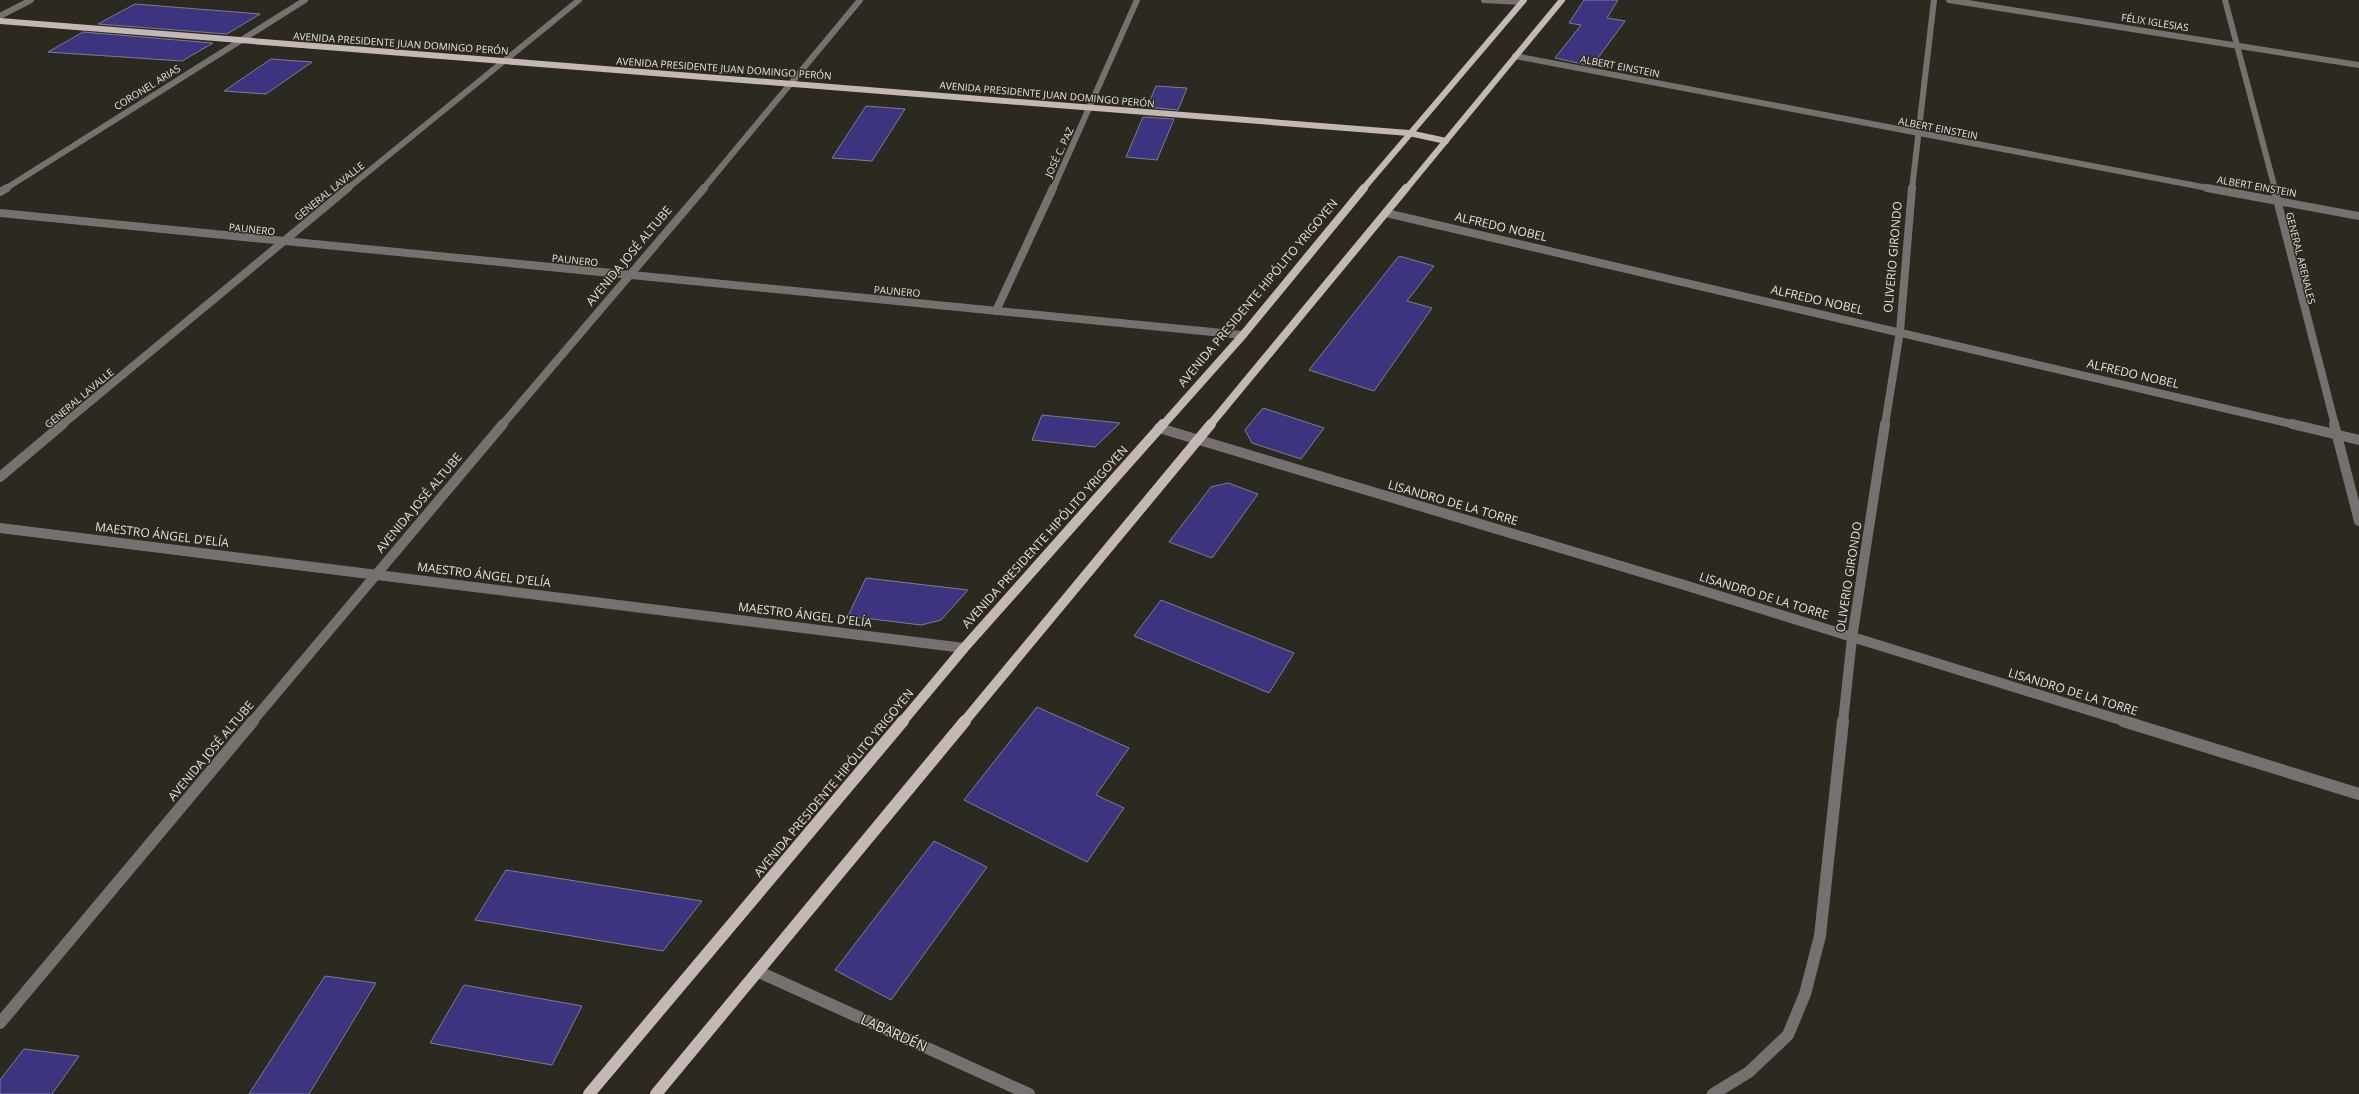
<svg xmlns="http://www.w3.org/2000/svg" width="2359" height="1094" font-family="'Open Sans',sans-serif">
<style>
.building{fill:#3c347f;stroke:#7d7e8a}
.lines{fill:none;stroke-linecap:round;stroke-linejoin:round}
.minor-far3{stroke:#777070;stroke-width:6}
.minor-far2{stroke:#777070;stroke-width:8}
.minor-far1{stroke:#777070;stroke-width:10}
.minor{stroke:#777070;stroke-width:12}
.major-far3{stroke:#c4b7b6;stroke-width:6}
.major-far2{stroke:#c4b7b6;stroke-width:8}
.major-far1{stroke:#c4b7b6;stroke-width:10}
.major{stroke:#c4b7b6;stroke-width:12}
.labels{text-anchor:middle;stroke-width:3;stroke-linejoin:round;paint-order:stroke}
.far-street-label{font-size:10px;fill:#e3e2db;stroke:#2c2a20}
.street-label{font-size:12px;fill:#e3e2db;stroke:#2c2a20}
.near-street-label{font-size:14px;fill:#e3e2db;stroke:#2c2a20}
</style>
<rect width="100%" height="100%" fill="#2c2a20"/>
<g class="building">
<polygon points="1584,0 1618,0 1607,18 1625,21 1592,66 1555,58 1581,25 1569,23"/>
<polygon points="135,4 260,14 227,34 98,24"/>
<polygon points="83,32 213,43 182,61 48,52"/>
<polygon points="271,59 312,62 266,94 224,91"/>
<polygon points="1156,86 1187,88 1178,110 1147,107"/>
<polygon points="866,106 905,109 872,161 832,158"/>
<polygon points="1143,117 1174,119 1157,160 1126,157"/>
<polygon points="1399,256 1434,266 1407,301 1432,308 1374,391 1309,370"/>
<polygon points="1263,408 1324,428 1301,459 1252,443 1245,430"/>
<polygon points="1042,415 1120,423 1095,447 1032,440"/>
<polygon points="1228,483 1258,494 1212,558 1169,542 1211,487"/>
<polygon points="866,578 968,590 941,620 921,625 848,616"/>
<polygon points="1161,600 1294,653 1269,693 1134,636"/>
<polygon points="1037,707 1129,748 1096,795 1124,808 1087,862 964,800"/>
<polygon points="934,841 987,867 891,1000 835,970"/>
<polygon points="506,870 702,901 663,951 475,920"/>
<polygon points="325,976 376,983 309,1094 249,1094"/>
<polygon points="464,985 582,1006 552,1065 430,1043"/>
<polygon points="24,1049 79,1056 52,1094 0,1094 0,1080"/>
</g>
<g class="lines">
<g class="minor-far3">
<polyline points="1484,0 1522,2"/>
<polyline points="1949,0 2359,65"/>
<polyline points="2225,0 2275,189"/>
<polyline points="0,16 31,0"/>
<polyline points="1515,56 2213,189"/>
<polyline points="5,189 305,0"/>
<polyline points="347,189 579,0"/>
<polyline points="703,189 860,0"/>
<polyline points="1053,189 1137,0"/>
<polyline points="1912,189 1934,0"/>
</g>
<g class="minor-far2">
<polyline points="2207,188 2359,216"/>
<polyline points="2274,188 2335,425"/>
<polyline points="0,192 7,188"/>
<polyline points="0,213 1243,335"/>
<polyline points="1386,213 2296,425"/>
<polyline points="996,311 1053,188"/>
<polyline points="62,425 348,188"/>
<polyline points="502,425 704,188"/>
<polyline points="1885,425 1900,331 1912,188"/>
</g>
<g class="minor-far1">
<polyline points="2292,424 2359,440"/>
<polyline points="2334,424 2359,521"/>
<polyline points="1159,428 1681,584 2127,722"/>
<polyline points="0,477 63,424"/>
<polyline points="0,528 964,648"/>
<polyline points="252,722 503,424"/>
<polyline points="1843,722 1852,638 1885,424"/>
</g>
<g class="minor">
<polyline points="2123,721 2359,794"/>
<polyline points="759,972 1029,1094"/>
<polyline points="0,1023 253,721"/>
<polyline points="1713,1094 1749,1072 1788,1035 1805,994 1820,936 1843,721"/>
</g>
<g class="major-far3">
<polyline points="0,21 1409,133 1446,141"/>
<polyline points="1363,189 1524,0"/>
<polyline points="1406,189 1562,0"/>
</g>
<g class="major-far2">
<polyline points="1163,425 1243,335 1364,188"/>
<polyline points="1210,425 1406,188"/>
</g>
<g class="major-far1">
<polyline points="902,722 964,648 1163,424"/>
<polyline points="964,722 1211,424"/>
</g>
<g class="major">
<polyline points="589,1094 903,721"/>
<polyline points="656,1094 965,721"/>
</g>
</g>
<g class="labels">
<g class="far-street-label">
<text transform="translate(2155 22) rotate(9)" y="4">FÉLIX IGLESIAS</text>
<text transform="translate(401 43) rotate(4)" y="4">AVENIDA PRESIDENTE JUAN DOMINGO PERÓN</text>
<text transform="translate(1620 66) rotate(11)" y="4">ALBERT EINSTEIN</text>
<text transform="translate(724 68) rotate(4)" y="4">AVENIDA PRESIDENTE JUAN DOMINGO PERÓN</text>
<text transform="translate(147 87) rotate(-32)" y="4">CORONEL ARIAS</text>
<text transform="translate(1047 94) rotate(5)" y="4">AVENIDA PRESIDENTE JUAN DOMINGO PERÓN</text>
<text transform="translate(1938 128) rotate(11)" y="4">ALBERT EINSTEIN</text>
<text transform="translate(1059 152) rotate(-65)" y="4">JOSÉ C. PAZ</text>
<text transform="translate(2257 186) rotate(10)" y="4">ALBERT EINSTEIN</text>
<text transform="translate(329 191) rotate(-39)" y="4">GENERAL LAVALLE</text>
<text transform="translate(252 229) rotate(6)" y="4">PAUNERO</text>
<text transform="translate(2301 258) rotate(76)" y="4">GENERAL ARENALES</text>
<text transform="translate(575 260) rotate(6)" y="4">PAUNERO</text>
<text transform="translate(897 291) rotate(5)" y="4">PAUNERO</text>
<text transform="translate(79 398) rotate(-40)" y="4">GENERAL LAVALLE</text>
</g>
<g class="street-label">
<text transform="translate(1501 227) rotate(13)" y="4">ALFREDO NOBEL</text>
<text transform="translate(629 256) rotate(-50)" y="4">AVENIDA JOSÉ ALTUBE</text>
<text transform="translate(1893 257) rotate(-85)" y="4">OLIVERIO GIRONDO</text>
<text transform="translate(1258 293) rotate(-50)" y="4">AVENIDA PRESIDENTE HIPÓLITO YRIGOYEN</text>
<text transform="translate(1817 300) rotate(13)" y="4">ALFREDO NOBEL</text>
<text transform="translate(2133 374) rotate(13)" y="4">ALFREDO NOBEL</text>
<text transform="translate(419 503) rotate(-50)" y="4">AVENIDA JOSÉ ALTUBE</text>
<text transform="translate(1453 503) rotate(16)" y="4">LISANDRO DE LA TORRE</text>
<text transform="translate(162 535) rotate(7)" y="4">MAESTRO ÁNGEL D'ELÍA</text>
<text transform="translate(1045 537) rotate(-48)" y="4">AVENIDA PRESIDENTE HIPÓLITO YRIGOYEN</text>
<text transform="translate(484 575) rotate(7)" y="4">MAESTRO ÁNGEL D'ELÍA</text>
<text transform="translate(1849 577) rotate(-81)" y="4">OLIVERIO GIRONDO</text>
<text transform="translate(1764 596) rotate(17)" y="4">LISANDRO DE LA TORRE</text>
<text transform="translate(805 615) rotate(7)" y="4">MAESTRO ÁNGEL D'ELÍA</text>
<text transform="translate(2073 692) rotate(17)" y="4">LISANDRO DE LA TORRE</text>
<text transform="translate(211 751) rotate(-50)" y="4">AVENIDA JOSÉ ALTUBE</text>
<text transform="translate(834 783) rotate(-50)" y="4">AVENIDA PRESIDENTE HIPÓLITO YRIGOYEN</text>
</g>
<g class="near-street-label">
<text transform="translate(894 1033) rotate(24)" y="5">LABARDÉN</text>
</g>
</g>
</svg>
